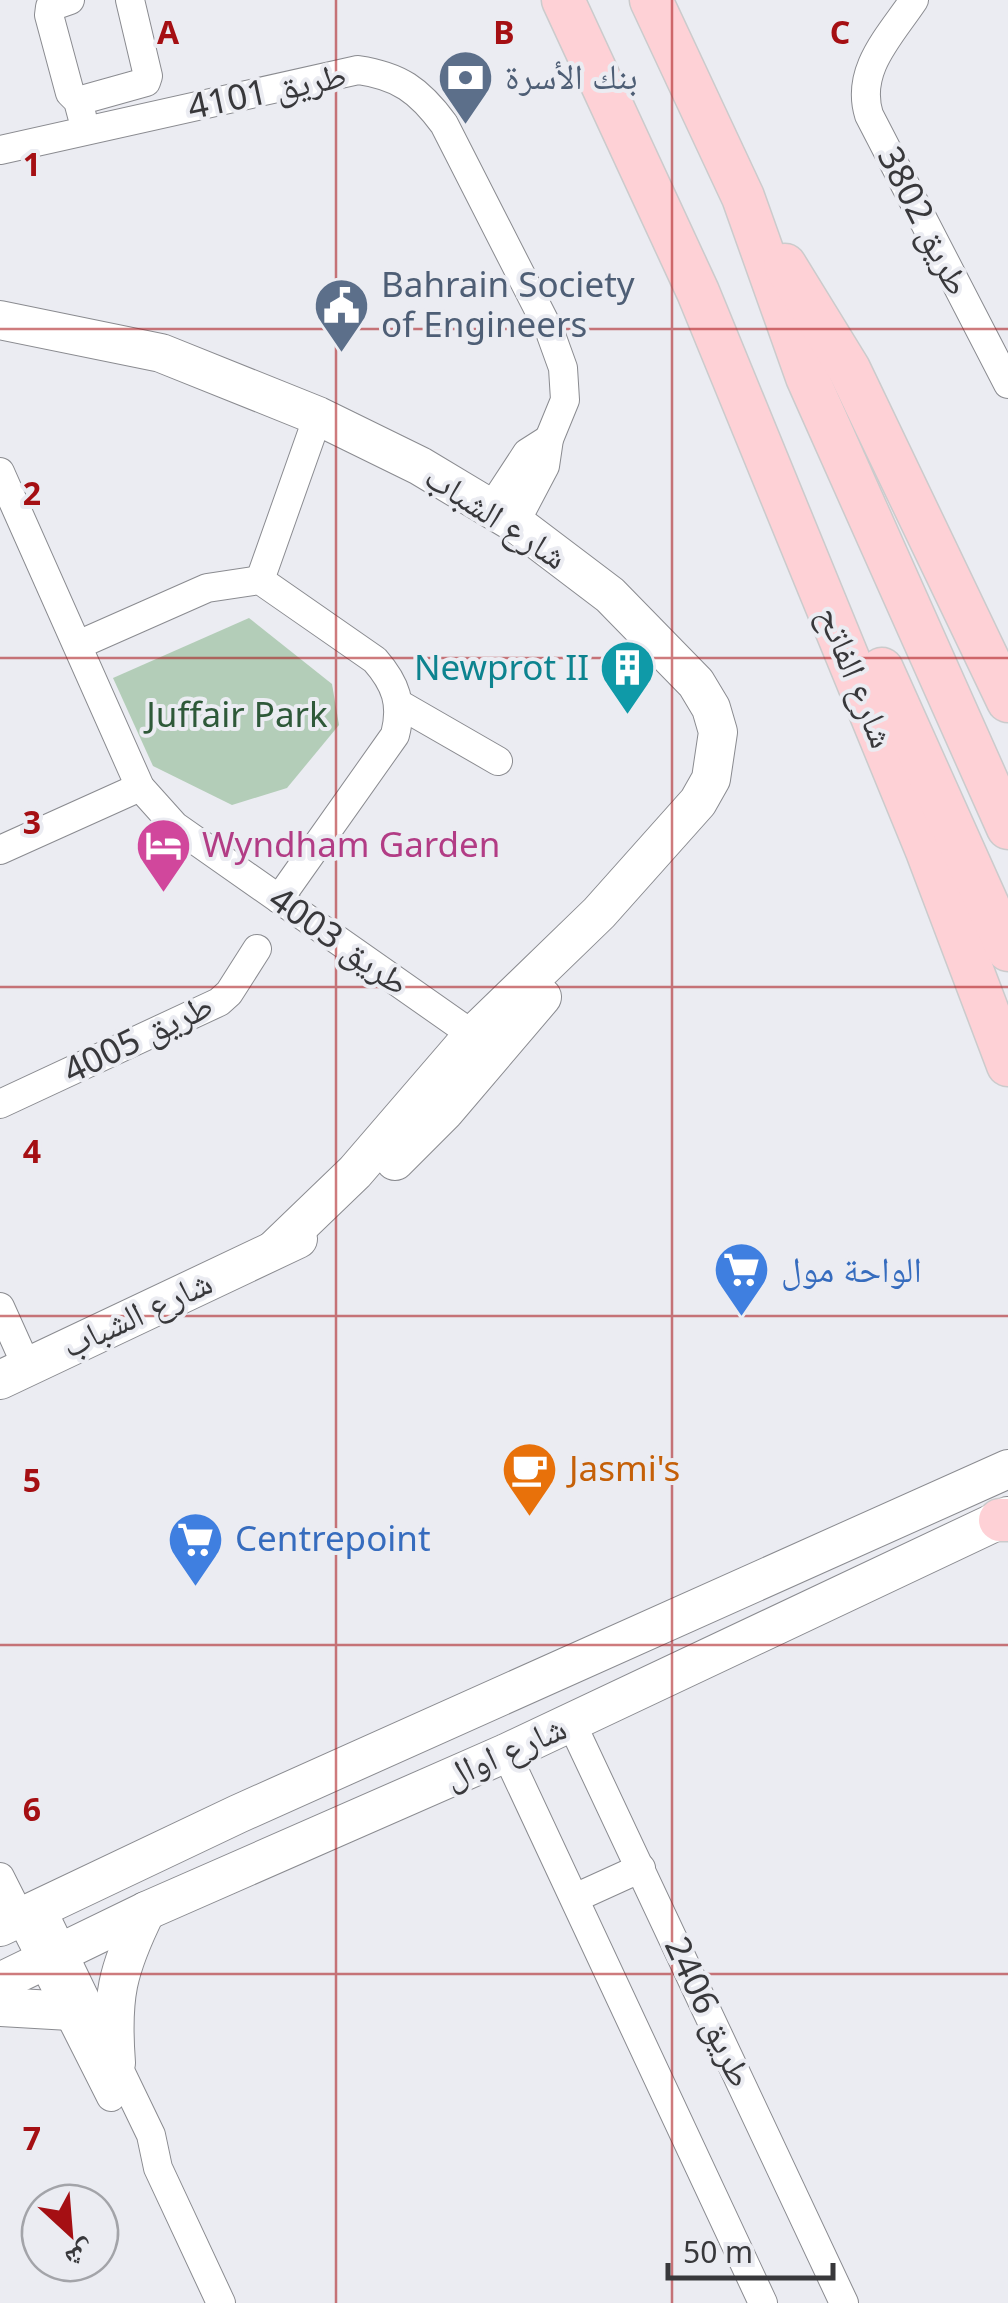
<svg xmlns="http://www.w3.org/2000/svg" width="1008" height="2303" font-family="'Noto Sans','Noto Naskh Arabic',sans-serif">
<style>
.green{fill:#b3cdb8}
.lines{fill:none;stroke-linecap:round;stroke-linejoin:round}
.street-casing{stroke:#8a8b90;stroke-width:30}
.secondary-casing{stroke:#8a8b90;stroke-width:40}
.primary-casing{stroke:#cbcbcc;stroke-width:45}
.street{stroke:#fff;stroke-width:28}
.secondary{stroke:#fff;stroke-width:38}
.primary{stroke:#fed1d6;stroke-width:42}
.grid{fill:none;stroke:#a50f13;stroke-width:2.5;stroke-opacity:0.55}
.labels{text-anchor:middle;stroke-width:8;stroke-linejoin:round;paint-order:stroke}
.service-label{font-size:35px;fill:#4e5e75;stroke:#ebecf2;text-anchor:start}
.street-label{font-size:35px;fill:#38383b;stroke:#ebecf2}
.culture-label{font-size:35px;fill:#0d838f;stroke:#ebecf2;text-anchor:end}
.park-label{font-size:35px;fill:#2e5939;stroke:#ebecf2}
.hotel-label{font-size:35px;fill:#b23c85;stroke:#ebecf2;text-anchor:start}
.shop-label{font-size:35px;fill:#366cbe;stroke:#ebecf2;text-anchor:start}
.food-label{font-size:35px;fill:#c56008;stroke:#ebecf2;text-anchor:start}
.grid-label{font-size:32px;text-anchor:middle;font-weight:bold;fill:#a50f13;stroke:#ebecf2;stroke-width:8;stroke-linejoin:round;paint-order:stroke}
</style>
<rect width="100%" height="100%" fill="#ebecf2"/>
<polygon class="green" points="249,618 332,684 339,725 287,788 232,805 153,766 113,678"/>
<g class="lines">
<defs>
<g id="street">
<polyline points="70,0 50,7 49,15 70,93 78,101 82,116"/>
<path d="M 914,0 C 890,36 855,70 869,115 L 1008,384"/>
<polyline points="78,101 146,82 148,76 130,0"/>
<path d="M 0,150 L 358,70 C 399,76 419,90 444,124 L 550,332 L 563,368 L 565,400 L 549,439 L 545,466 L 515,523"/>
<polyline points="0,472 140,787 175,826 473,1035 483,1049"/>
<polyline points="491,508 527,453 549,439"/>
<polyline points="260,580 318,416"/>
<path d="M 78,645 L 207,588 L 260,580 L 375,660 C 396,684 403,704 395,735 L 279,899"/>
<polyline points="399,704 498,761"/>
<polyline points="0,850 140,787"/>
<polyline points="0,1104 219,1002 229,993 257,949"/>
<polyline points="0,1307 27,1367"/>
<polyline points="571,1722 844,2303"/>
<polyline points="506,1753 763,2303"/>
<polyline points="0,1877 111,2097"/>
<polyline points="575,1898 641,1868"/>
<polyline points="41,1907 151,2135 158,2168 221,2303"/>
</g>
<g id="secondary">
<polyline points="0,320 161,353 318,416 420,466 515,523 610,595 696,683 711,708 718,732 711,779 698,802 599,913 473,1035 355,1172 275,1249"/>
<polyline points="395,1161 445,1111 542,997"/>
<polyline points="0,1380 298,1239"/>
<polyline points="0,1927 238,1814 1008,1469"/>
<polyline points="0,1982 146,1911 506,1753 1008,1516"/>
<polyline points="0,2007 70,2011"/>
<path d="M 116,2063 C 111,1997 117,1970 146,1911"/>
</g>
<g id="primary">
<polyline points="563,0 698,292 927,851 1008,1065"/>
<polyline points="651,0 743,197 807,377 1008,828"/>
<polyline points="785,265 849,369 1008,701"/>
<polyline points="882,669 1008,950"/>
<polyline points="1000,1520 1008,1520"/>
</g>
</defs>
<use href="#street" class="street-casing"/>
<use href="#secondary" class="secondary-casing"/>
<use href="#primary" class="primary-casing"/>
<use href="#street" class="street"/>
<use href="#secondary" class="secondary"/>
<use href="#primary" class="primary"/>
</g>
<path class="grid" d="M 336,0 L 336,2303M 672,0 L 672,2303M 0,329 L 1008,329M 0,658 L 1008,658M 0,987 L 1008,987M 0,1316 L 1008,1316M 0,1645 L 1008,1645M 0,1974 L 1008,1974"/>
<defs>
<symbol id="bank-pin" viewBox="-11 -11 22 30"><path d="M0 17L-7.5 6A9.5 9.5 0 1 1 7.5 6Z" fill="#5c6f8a" stroke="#ebecf2"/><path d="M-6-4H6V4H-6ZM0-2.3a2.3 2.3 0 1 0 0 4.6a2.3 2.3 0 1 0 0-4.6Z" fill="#fff"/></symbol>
<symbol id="civic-pin" viewBox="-11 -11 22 30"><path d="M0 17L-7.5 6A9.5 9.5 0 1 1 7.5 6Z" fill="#5c6f8a" stroke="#ebecf2"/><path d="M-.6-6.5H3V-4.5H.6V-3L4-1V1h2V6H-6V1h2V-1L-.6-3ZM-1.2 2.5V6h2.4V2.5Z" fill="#fff"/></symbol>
<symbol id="building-pin" viewBox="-11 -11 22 30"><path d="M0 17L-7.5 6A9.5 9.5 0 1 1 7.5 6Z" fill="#0f9aa8" stroke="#ebecf2"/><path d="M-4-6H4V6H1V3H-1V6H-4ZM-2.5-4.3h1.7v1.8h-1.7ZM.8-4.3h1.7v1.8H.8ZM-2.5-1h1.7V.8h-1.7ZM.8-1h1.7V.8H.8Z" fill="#fff"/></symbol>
<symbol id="hotel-pin" viewBox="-11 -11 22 30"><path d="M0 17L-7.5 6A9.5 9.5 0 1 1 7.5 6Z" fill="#d1479c" stroke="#ebecf2"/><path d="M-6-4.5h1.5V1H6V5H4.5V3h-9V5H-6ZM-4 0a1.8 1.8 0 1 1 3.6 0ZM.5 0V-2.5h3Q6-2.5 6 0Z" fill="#fff"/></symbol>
<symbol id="supermarket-pin" viewBox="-11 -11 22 30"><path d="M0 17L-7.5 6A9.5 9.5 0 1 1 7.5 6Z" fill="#3f7fe0" stroke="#ebecf2"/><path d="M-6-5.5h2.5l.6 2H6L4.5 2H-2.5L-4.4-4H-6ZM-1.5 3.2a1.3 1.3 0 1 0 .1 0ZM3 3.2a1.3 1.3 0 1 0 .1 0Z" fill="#fff"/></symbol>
<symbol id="cafe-pin" viewBox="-11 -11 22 30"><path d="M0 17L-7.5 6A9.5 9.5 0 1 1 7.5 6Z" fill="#e8710a" stroke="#ebecf2"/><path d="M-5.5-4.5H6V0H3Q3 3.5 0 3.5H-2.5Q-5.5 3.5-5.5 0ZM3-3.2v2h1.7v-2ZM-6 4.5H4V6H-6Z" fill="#fff"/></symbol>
</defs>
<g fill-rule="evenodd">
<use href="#bank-pin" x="434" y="46" width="63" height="86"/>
<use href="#civic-pin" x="310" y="274" width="63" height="86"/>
<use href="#building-pin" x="596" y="636" width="63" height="86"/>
<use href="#hotel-pin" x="132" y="814" width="63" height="86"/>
<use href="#supermarket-pin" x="710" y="1238" width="63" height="86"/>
<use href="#cafe-pin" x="498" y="1438" width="63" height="86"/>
<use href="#supermarket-pin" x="164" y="1508" width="63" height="86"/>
</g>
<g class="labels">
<g class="service-label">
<text x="505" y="89">بنك الأسرة</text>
<text x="381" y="297">Bahrain Society<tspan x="381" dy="40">of Engineers</tspan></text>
</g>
<g class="street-label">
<text transform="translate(267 91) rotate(-12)" y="12">طريق 4101</text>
<text transform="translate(924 221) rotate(63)" y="12">طريق 3802</text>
<text transform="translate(496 517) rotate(33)" y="12">شارع الشباب</text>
<text transform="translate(856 677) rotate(68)" y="12">شارع الفاتح</text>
<text transform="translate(339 941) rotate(35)" y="12">طريق 4003</text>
<text transform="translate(138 1038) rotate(-26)" y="12">طريق 4005</text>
<text transform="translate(137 1314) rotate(-25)" y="12">شارع الشباب</text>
<text transform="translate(505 1752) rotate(-24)" y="12">شارع اوال</text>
<text transform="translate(709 2012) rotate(65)" y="12">طريق 2406</text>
</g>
<g class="culture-label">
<text x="589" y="680">Newprot II</text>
</g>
<g class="park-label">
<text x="237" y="727">Juffair Park</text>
</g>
<g class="hotel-label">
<text x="202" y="857">Wyndham Garden</text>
</g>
<g class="shop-label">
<text x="781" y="1282">الواحة مول</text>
<text x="235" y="1551">Centrepoint</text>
</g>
<g class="food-label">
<text x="569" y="1481">Jasmi's</text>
</g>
</g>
<g class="grid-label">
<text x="168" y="44">A</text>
<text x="504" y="44">B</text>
<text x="840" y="44">C</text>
<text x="32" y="176">1</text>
<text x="32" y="505">2</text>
<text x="32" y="834">3</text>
<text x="32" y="1163">4</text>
<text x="32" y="1492">5</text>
<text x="32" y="1821">6</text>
<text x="32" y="2150">7</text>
</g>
<g transform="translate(70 2233) rotate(154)"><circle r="48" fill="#ebecf2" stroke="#a3a4a9" stroke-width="2.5"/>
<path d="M0-8L18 38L0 25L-18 38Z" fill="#a50f13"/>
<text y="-15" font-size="28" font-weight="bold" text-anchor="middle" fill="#38383b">ش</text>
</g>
<path d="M668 2263v15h165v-15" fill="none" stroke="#38383b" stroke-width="5"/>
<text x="683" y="2263" font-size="30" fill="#38383b" stroke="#ebecf2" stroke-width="8" paint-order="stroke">50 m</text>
</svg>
